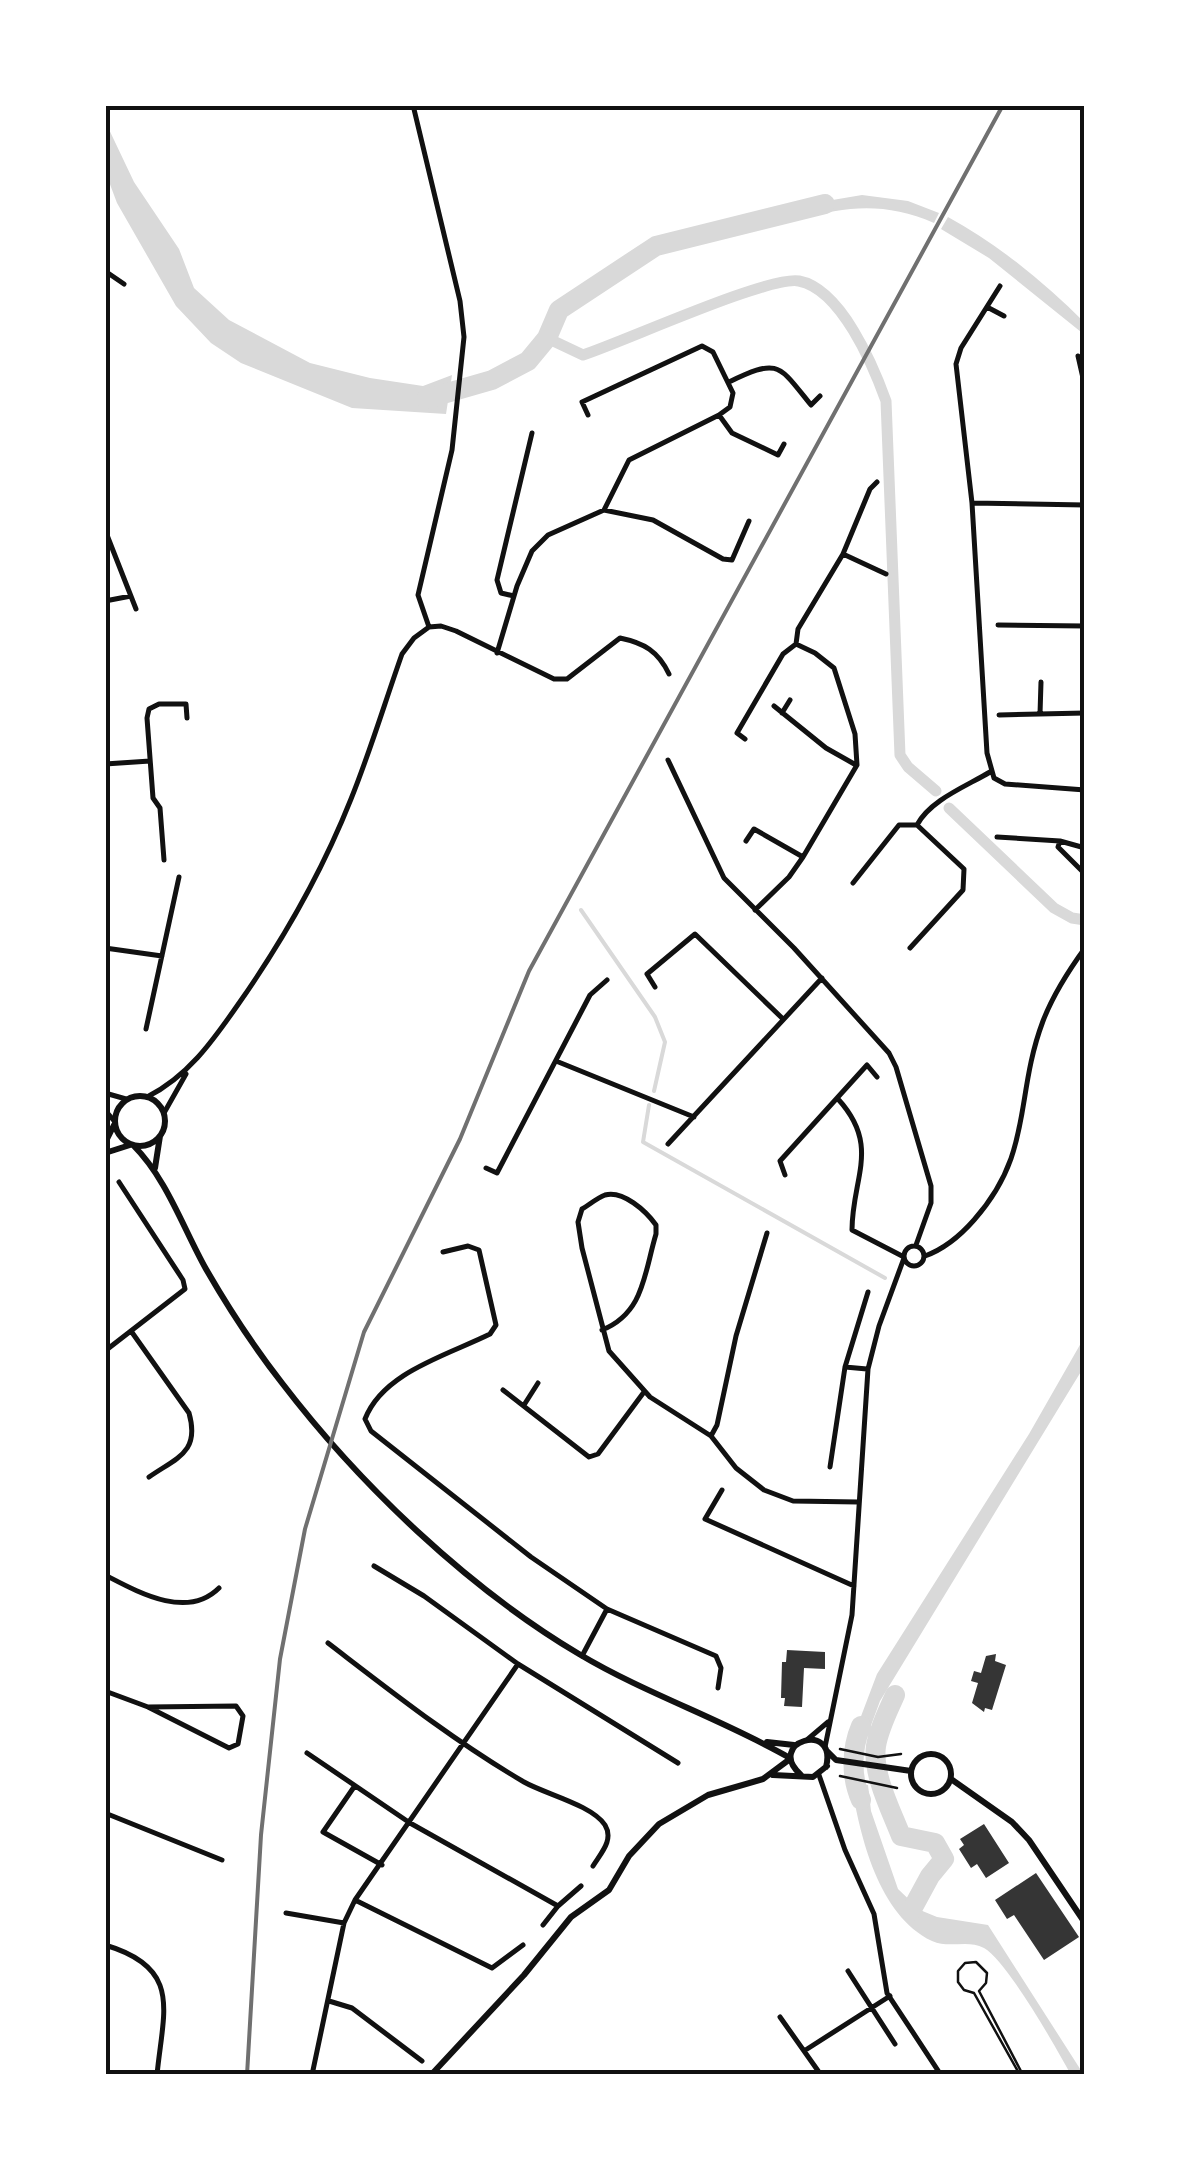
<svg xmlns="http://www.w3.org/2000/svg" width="1190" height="2180" viewBox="0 0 1190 2180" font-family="'Playfair Display',serif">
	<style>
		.water { fill: #d9d9d9 }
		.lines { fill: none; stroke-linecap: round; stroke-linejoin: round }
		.stream { stroke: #d9d9d9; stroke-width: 4 }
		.canal { stroke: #d9d9d9; stroke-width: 11 }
		.river { stroke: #d9d9d9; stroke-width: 20 }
		.building { fill: #353535 }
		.path { stroke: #111; stroke-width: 2.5 }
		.service { stroke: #111; stroke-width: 2.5 }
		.minor { stroke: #111; stroke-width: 5 }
		.tertiary { stroke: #111; stroke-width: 6 }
		.rail { stroke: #707070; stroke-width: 4 }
		.neatline { fill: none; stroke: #111; stroke-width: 4 }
	</style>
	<rect width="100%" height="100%" fill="#fff"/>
	<!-- water -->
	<path class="water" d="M105,121L134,182L179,249L194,288L229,320L310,363L370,378L423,386L452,375L446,414L352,408L241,363L211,343L176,306L117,203L105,171Z
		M862,195L908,201L939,213L934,223C887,203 848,205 800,220L797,206Z
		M948,217C999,245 1044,282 1085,323L1081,332L989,258L941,229Z
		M1085,1336V1365L880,1701L862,1750L849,1748L877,1674L1029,1434Z
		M851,1782L868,1785L871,1811L898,1889L920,1910L937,1917L988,1925L1084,2075H1071C1057,2049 1007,1961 984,1948C967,1939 950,1949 932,1941C878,1915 860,1836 851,1782Z"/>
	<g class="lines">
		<!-- stream -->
		<path class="stream" d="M581,910L655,1017L665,1042L654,1091
			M649,1105L643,1142L885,1278"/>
		<!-- canal -->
		<path class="canal" d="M547,338L583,355C623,342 770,275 799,281C841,289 873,365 886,401L900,755L908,767L936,791
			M949,808L1054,908L1072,918L1085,920"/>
		<!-- river -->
		<path class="river" d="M426,399L492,380L528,361L547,338L559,310L656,246L825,204
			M895,1695C888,1711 879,1728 876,1746C872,1774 891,1810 901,1836L935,1843L944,1859L930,1876L911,1911
			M861,1800C851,1778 851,1749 861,1726"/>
	</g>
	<!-- building -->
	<path class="building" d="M787,1650L825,1652V1669L804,1668L802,1707L784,1706L785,1698H781L782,1662H786Z
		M996,1654L995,1661L1006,1665L992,1710L985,1708L984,1712L972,1703L978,1683L971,1681L974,1671L981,1673L986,1656Z
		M984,1824L1009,1863L986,1878L977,1864L971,1868L959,1849L964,1845L960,1839Z
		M1036,1873L1079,1937L1044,1960L1014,1915L1007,1919L995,1900Z"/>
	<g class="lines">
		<!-- path -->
		<path class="path" d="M840,1749L878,1757L901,1754
			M840,1776L897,1788"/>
		<!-- service -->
		<path class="service" d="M1020,2075L974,1993L964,1990L958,1982V1971L965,1963L976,1962L987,1973L986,1983L979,1991L1023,2075"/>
		<!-- minor -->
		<path class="minor" d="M105,271L124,284
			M1000,286L961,348L956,364L972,503L987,753L994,778L1005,784L1085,790
			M987,307L1004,316
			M1078,356L1085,387
			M729,382C779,358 778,364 811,405L820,396
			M588,415L582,402L702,346L713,352L733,393L730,407L719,415
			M877,482L870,489L843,554L886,574
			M972,503L1085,505
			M604,510L653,520L723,559L732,560L749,521
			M105,530L136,609
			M514,596L501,593L497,580L532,433
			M105,601L131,596
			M998,625L1085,626
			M429,627L441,626L456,631L554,679H567L620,638C644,643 658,651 669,674
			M497,653L517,586L532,551L548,535L604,510L629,460L719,415L732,433L778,455L784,444
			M774,706L826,748L856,765
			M782,713L790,700
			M1040,714L1041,682
			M999,715L1085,713
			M745,739L737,733L783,654L796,644L798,629L843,554
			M668,760L724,878L794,948L889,1053L896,1067L931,1186V1203L916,1245
			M105,764L150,761
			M917,825C930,800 967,786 990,772
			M997,837L1060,841
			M746,841L754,829L803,857
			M1085,848L1060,841L1058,847L1085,874
			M164,860L160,808L153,798L147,718L149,709L159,704H186L187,718
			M853,883L899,825H917L964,869L963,890L910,948
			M755,910L789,877L803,857L857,765L855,734L834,668L815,653L796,644
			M105,948L162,956
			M655,987L647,974L695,934L782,1018
			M146,1029L179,877
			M556,1061L694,1117
			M105,1093L126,1099
			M147,1097C187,1077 212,1042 237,1006C282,942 322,872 351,799C370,752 385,702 402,654L414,638L429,627L418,595L452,450L464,337L460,301L413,105
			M838,1099C881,1146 852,1178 852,1230L904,1257
			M105,1110L115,1122
			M164,1113L186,1074
			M668,1144L822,978
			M486,1168L497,1173L590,995L607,980
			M785,1175L780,1161L867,1065L877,1077
			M904 1256a10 10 0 1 1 20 0a10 10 0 1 1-20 0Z
			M443,1252L468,1246L479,1250L496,1325L490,1334C448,1355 383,1372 365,1419L371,1431L531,1557L607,1609L716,1656L721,1668L718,1688
			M925,1256C944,1249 960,1236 974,1220C1034,1152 1014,1098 1043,1021C1053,995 1069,970 1085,948
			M602,1330C644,1313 644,1274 656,1234V1225C646,1211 623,1190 605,1195C597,1198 589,1205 582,1209L578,1222L582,1248L609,1351L650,1397L711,1436L736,1468L764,1490L793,1501L858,1502
			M131,1331L189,1413C200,1452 178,1457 149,1477
			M105,1351L185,1289L183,1280L119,1182
			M845,1367L867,1369
			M503,1390L589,1457L598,1454L644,1392
			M524,1405L538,1383
			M711,1436L717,1425L736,1336L767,1233
			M830,1467L845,1367L868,1292
			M722,1490L705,1519L854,1586
			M374,1566L424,1596L518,1664L678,1763
			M105,1575C138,1592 187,1620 219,1588
			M328,1643C392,1692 454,1741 524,1782C545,1794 592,1805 605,1825C614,1840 601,1853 593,1866
			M582,1656L607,1609
			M105,1691L148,1707L229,1748L238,1744L243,1716L236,1706L148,1707
			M808,1739L828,1722
			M825,1747L852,1615L868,1369L879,1326L904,1258
			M307,1753L410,1823L558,1906L543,1925
			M819,1775L845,1850L874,1914L887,1993L941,2075
			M354,1787L323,1832L382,1865
			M105,1813L222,1860
			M355,1900L492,1968L523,1945
			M558,1906L581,1886
			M286,1913L344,1923
			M105,1945C183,1968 163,2011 157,2075
			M848,1971L895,2044
			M329,2001L352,2008L422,2061
			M780,2017L821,2075
			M804,2051L890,1996
			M312,2075L344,1923L355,1900L518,1664"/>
		<!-- tertiary -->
		<path class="tertiary" d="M115 1121a25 25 0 1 1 50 0a25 25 0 1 1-50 0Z
			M105,1143L114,1125
			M133,1145C167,1179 183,1228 206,1269C229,1309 254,1347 282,1383C360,1485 468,1588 579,1654C646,1694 722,1719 790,1758
			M105,1153L130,1145
			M155,1168L160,1136
			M767,1742L794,1745
			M827,1751L836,1760L911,1771
			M911 1774a20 20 0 1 1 40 0a20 20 0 1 1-40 0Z
			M773,1775L813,1777L827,1766
			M801,1775C764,1742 838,1720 826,1767
			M951,1779L1012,1822L1029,1840L1085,1923
			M431,2075L524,1975L571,1917L609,1890L629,1856L659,1824L708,1795L763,1779L790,1759"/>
		<!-- rail -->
		<path class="rail" d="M247,2075L261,1835L280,1659L305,1529L364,1332L460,1139L529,971L1003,105"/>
	</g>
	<!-- border -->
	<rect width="1190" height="2180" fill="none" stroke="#ffffff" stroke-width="215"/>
	<rect x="108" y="108" width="974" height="1964" class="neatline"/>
</svg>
